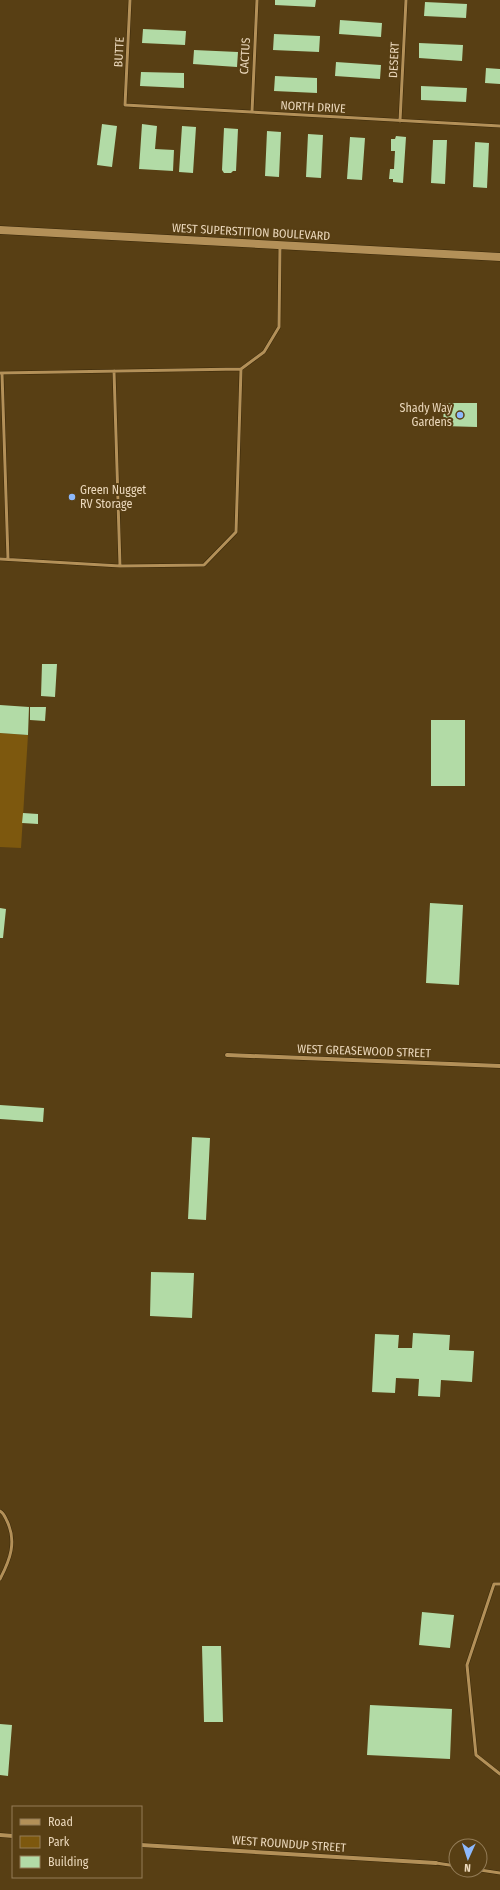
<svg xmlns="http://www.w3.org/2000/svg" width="500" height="1890" viewBox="0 0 500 1890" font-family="'Fira Sans Condensed',sans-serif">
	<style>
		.green { fill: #7d580e }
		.building { fill: #b2dba6 }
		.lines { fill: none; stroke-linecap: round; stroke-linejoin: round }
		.lane-casing { stroke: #382709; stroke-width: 4 }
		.street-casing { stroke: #382709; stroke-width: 5 }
		.secondary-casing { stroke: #382709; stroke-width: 9 }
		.lane { stroke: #b39058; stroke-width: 3 }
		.street { stroke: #b39058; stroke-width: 4 }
		.secondary { stroke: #b39058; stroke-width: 8 }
		.poi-dot { fill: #8db9fc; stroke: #583f14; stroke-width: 1.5 }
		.labels { text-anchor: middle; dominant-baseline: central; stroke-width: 4; stroke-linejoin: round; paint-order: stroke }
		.street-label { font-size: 12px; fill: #ebd8bc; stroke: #583f14 }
		.poi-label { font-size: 12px; fill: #ebd8bc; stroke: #583f14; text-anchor: end }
	</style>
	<rect width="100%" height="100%" fill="#583f14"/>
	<!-- green -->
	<path class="green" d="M0,733L28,735L21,848L0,847Z"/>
	<!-- building -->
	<path class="building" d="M275,0H316L315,7L275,5Z
		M425,2L467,4L466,18L424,16Z
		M340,20L382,23L381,37L339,34Z
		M143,29L186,31L185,45L142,43Z
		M274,34L320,36L319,52L273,50Z
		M419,43L463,45L462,61L419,58Z
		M194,50L238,52L237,67L193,64Z
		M336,62L381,65L380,79L335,76Z
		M486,68L500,69V84L485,83Z
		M141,72L184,73V88L140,86Z
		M275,76L317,78V93L274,91Z
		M421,86L467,88L466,102L421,100Z
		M102,124L117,126L112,167L97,165Z
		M142,124L157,126L155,149L174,150L173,171L139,169Z
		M182,126L196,127L193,173L179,172Z
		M224,128L238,129L236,171H233L231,173H224L222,170Z
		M267,131L281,132L279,177L265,176Z
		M308,134L323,135L321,178L306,177Z
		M396,136L406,137L403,183L393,182V179H389L390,169H394L395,151H391V139H395Z
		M350,137L365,138L362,180L347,179Z
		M433,140H447L445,184L431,183Z
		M475,142L489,143L487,188L473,187Z
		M444,403H477V427L443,426Z
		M42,664H57L55,697L41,696Z
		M0,705L29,707L28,735L0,733Z
		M30,707H46L45,721L30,720Z
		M431,720H465V786H431Z
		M23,813L38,814V824L22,823Z
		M430,903L463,905L459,985L426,983Z
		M0,908L6,909L3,938H0Z
		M0,1105L44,1108L43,1122L0,1119Z
		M192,1137L210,1138L206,1220L188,1219Z
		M151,1272L194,1273L192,1318L150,1316Z
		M413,1333L450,1335L449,1350L474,1351L472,1382L441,1380L440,1397L418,1396L419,1379L396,1378L395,1393L372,1392L375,1334L399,1335L398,1348H412Z
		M422,1612L454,1615L450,1648L419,1645Z
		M202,1646H221L223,1722H204Z
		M370,1705L452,1709L450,1759L367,1755Z
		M0,1724L12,1725L8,1776L0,1775Z"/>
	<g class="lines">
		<defs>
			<path id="lane" d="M130,0L125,105L500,126
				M252,112L257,0
				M400,121L406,0
				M114,371L120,566
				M0,373L241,369L264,352L279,327L280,245
				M2,373L8,559
				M0,559L120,566L204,565L236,532L241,369
				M0,1511C4,1513 5,1517 7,1521C17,1542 10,1560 0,1579
				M500,1584H494L467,1665L476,1755L500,1774
				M436,1863L456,1866
				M480,1870L500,1873"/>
			<path id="street" d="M227,1055L500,1066
				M0,1835L13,1836
				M141,1845L436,1863"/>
			<path id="secondary" d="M0,230L500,257"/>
		</defs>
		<!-- lane casing -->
		<use href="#lane" class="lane-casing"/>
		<!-- street casing -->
		<use href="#street" class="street-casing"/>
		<!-- secondary casing -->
		<use href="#secondary" class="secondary-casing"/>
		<!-- lane -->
		<use href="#lane" class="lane"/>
		<!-- street -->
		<use href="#street" class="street"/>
		<!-- secondary -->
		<use href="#secondary" class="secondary"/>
	</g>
	<!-- markers -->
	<g class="poi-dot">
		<circle cx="460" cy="415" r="4"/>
		<circle cx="72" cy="497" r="4"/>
	</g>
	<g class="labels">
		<!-- street labels -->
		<g class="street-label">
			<text transform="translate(119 52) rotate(-87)">BUTTE</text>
			<text transform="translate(245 56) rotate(-87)">CACTUS</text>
			<text transform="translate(394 60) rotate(-87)">DESERT</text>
			<text transform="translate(313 107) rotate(3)">NORTH DRIVE</text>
			<text transform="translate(251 232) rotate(3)">WEST SUPERSTITION BOULEVARD</text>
			<text transform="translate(364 1051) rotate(2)">WEST GREASEWOOD STREET</text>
			<text transform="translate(289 1844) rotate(4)">WEST ROUNDUP STREET</text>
		</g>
		<!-- poi labels -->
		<g class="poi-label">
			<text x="452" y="408">Shady Way<tspan x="452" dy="14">Gardens</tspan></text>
			<text x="80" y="490" text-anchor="start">Green Nugget<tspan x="80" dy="14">RV Storage</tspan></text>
		</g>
	</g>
	<!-- legend -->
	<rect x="12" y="1806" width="130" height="72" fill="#583f14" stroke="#937c57"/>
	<rect x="20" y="1819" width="20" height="6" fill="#b39058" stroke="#937c57"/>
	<text x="48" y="1826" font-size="12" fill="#ebd8bc">Road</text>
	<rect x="20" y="1836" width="20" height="12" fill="#7d580e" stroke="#937c57"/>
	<text x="48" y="1846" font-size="12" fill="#ebd8bc">Park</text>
	<rect x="20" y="1856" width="20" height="12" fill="#b2dba6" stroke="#937c57"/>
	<text x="48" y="1866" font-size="12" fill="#ebd8bc">Building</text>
	<!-- north arrow -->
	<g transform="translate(468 1858) rotate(183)"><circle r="19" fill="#583f14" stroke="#937c57"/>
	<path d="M0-3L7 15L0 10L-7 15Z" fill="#8db9fc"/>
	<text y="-6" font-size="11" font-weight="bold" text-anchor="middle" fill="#ebd8bc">N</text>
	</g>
</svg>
